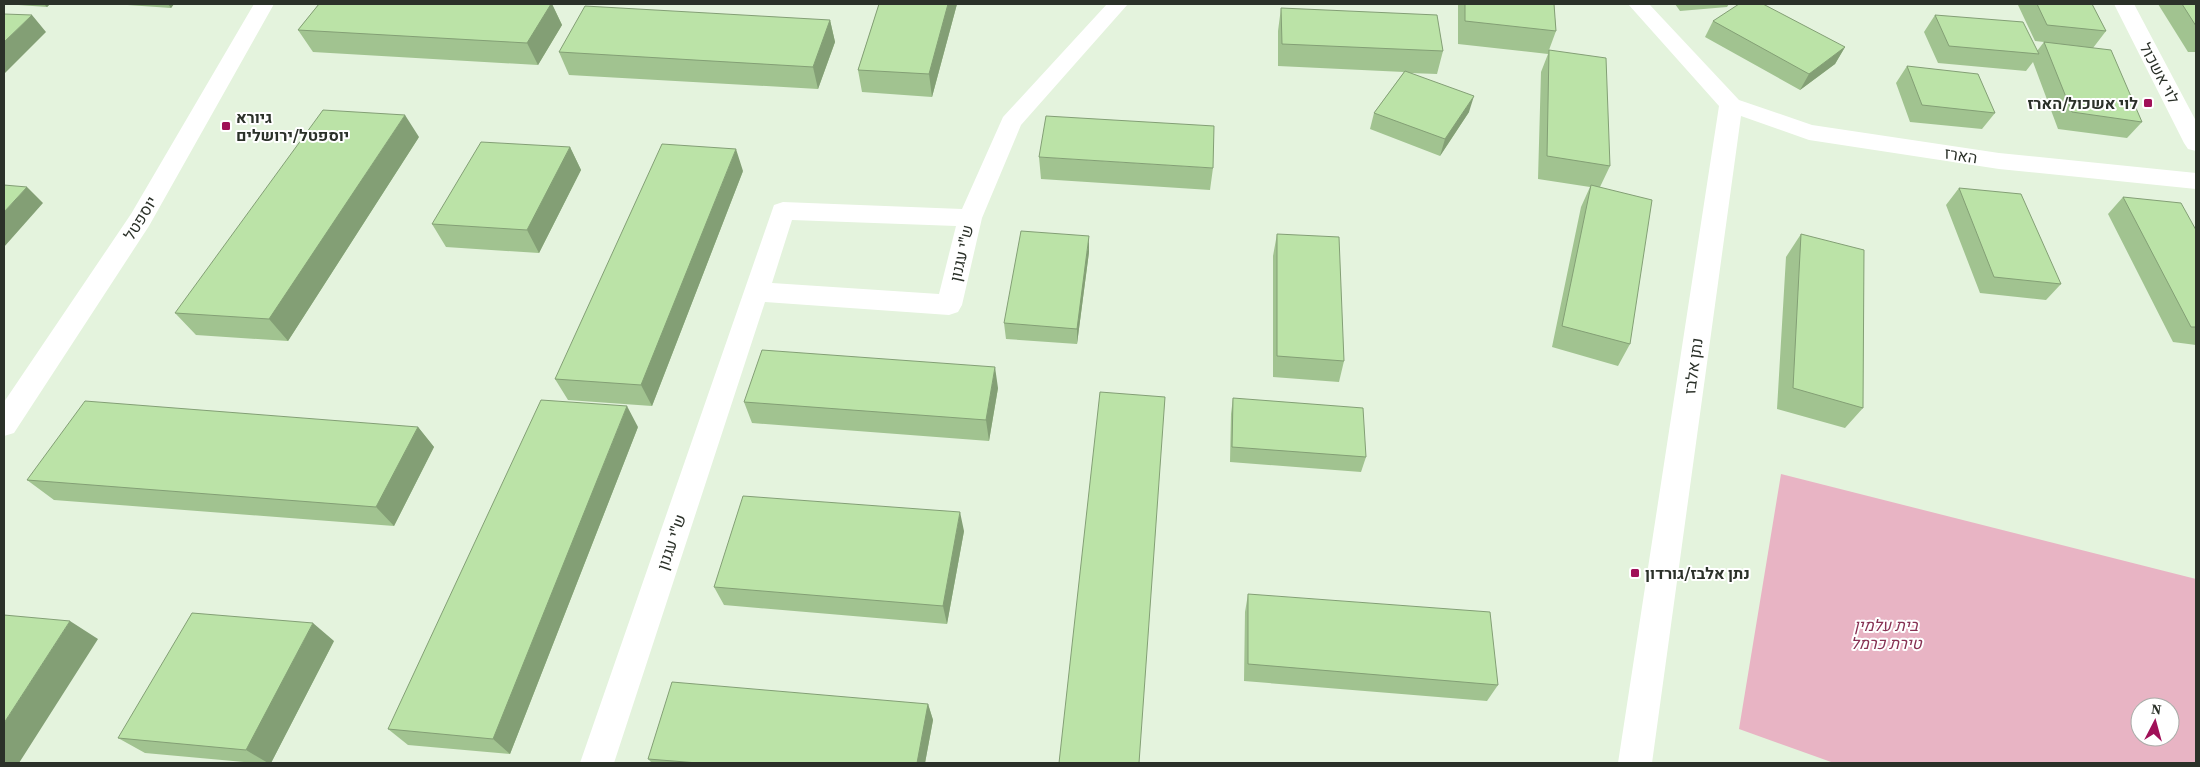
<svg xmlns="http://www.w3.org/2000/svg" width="2200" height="767" viewBox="0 0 2200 767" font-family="'Source Serif 4',Heebo,serif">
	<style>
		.green { fill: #e8b4c4; fill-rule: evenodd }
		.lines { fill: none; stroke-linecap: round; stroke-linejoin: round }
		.minor { fill: #fff; fill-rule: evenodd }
		.wall { fill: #a1c390 }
		.shaded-wall { fill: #839f75 }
		.building { fill: #bbe3a7; stroke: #839f75 }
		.poi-dot { fill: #a01058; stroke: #fff; stroke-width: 2 }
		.labels { text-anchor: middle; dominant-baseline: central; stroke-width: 4; stroke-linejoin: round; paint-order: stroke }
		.street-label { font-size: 16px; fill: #2b3129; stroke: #fff }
		.poi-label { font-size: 16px; font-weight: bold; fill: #2b3129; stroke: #fff; text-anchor: start }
		.park-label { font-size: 16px; font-style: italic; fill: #863153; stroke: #fff }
	</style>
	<rect width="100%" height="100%" fill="#e4f3dd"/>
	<!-- green -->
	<path class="green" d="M1781,474L2196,579V763H1834L1739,729ZM2140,707H2170V737H2140Z"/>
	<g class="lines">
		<!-- minor -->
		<path class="minor" d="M254,4H274L149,226L14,433L4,436V402L131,214Z
			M1107,4H1128L1021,125L982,218L962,305L958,312L949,315L765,302L614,763H580L774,205L783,202L962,209L1003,117ZM792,220L956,226L939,294L772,283Z
			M1628,4H1649L1739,100L1812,125L1999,153L2196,173V189L1999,169L1809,140L1741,116L1652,763H1618L1719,106Z
			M2114,4H2134L2196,121V151L2188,149L2184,143Z"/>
	</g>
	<!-- wall -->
	<path class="wall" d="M4,4H50L47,7Z
		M113,4H174L171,8Z
		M319,4H552L562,25L538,65L313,52L298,30Z
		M879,4H957L932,97L862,92L858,70Z
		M1458,4H1554L1556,31L1549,50L1610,166L1600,187L1630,344L1618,366L1552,347L1581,207L1590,187L1538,179L1541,72L1548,54L1458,44Z
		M1675,4H1729L1727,7L1680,11Z
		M2019,4H2092L2106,31L2093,48L2142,122L2127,138L2058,129L2033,62L2026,71L1938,63L1924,32L1935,15L2037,51L2044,42L2035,41L2018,5Z
		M2158,4H2196V52H2188Z
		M1281,8L1443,51L1437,74L1410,73L1469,112L1440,156L1370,129L1374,113L1404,72L1278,66V31Z
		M830,20L835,42L818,89L569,75L559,52Z
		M1713,21L1845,47L1835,64L1800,90L1705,37Z
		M1907,66L1995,113L1982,129L1910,122L1896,83Z
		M419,137L288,341L196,335L175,313Z
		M570,147L581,170L539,253L446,247L432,224Z
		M1039,157L1213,168L1210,190L1041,179Z
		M743,171L652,406L568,400L555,379Z
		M1959,188L2061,284L2046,300L1980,293L1946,205Z
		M2123,197L2196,230V345L2173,342L2108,214Z
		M1277,234L1344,361L1339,382L1273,377V256Z
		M1801,234L1863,408L1845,428L1777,409L1786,257Z
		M1089,252L1077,344L1006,339L1004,323Z
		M998,388L989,441L752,423L744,402Z
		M1233,398L1366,457L1361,472L1230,462L1231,414Z
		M418,427L434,447L394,526L54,500L27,480Z
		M638,427L510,754L408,745L388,729Z
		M964,531L947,624L724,605L714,587Z
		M1248,594L1498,685L1487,701L1244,681L1245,612Z
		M334,641L271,763H255L145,753L118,738Z
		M928,704L933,720L925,763H652L648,759Z"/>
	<!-- shaded-wall -->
	<path class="shaded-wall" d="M44,4H50L47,7Z
		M168,4H174L171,8Z
		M551,4H552L562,25L538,65L527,43Z
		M948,4H957L932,97L929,74Z
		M32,15L46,32L4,74V42Z
		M830,20L835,42L818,89L813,67Z
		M1845,47L1835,64L1800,90L1809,74Z
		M1474,96L1469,112L1440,156L1445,139Z
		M405,115L419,137L288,341L269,319Z
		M570,147L581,170L539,253L527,230Z
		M736,149L743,171L652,406L641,385Z
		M27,187L43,203L4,247V212Z
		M1089,236V252L1077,344V329Z
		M995,367L998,388L989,441L986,420Z
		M627,406L638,427L510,754L493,739Z
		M418,427L434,447L394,526L376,507Z
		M960,512L964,531L947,624L943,606Z
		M70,621L98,639L19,763H4V723Z
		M313,623L334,641L271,763H268L246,750Z
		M928,704L933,720L925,763H917Z"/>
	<!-- building -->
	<path class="building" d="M319,4H551L527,43L298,30Z
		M879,4H948L929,74L858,70Z
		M1465,4H1554L1556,31L1465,21Z
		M1739,4H1763L1845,47L1809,74L1713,21Z
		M2037,4H2092L2106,31L2047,25Z
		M2182,4H2196V26Z
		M585,6L830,20L813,67L559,52Z
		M1281,8L1437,15L1443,51L1282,44Z
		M4,14L32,15L4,42Z
		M1935,15L2023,22L2039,54L1949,46Z
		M2044,42L2111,50L2142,122L2072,112Z
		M1549,50L1606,58L1610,166L1547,156Z
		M1907,66L1978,74L1995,113L1922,105Z
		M1405,71L1474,96L1445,139L1374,113Z
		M323,110L405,115L269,319L175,313Z
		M1046,116L1214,126L1213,168L1039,157Z
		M481,142L570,147L527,230L432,224Z
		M662,144L736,149L641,385L555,379Z
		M4,185L27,187L4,212Z
		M1591,185L1652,200L1630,344L1562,326Z
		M1959,188L2021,194L2061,284L1994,277Z
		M2123,197L2181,203L2196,230V327H2191Z
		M1021,231L1089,236L1077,329L1004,323Z
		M1277,234L1339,237L1344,361L1277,356Z
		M1801,234L1864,250L1863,408L1793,388Z
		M762,350L995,367L986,420L744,402Z
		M1100,392L1165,397L1139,763H1059Z
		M1233,398L1363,408L1366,457L1232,447Z
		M541,400L627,406L493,739L388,729Z
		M85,401L418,427L376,507L27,480Z
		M743,496L960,512L943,606L714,587Z
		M1248,594L1490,612L1498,685L1248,664Z
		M192,613L313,623L246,750L118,738Z
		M4,615L70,621L4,723Z
		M672,682L928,704L917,763H698L648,759Z"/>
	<!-- markers -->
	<g class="poi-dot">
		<rect x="2143" y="98" width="10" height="10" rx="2.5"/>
		<rect x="221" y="121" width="10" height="10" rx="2.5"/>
		<rect x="1630" y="568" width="10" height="10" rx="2.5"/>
	</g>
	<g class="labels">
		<!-- street labels -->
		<g class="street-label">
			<text transform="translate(2160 73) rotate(62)">לוי אשכול</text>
			<text transform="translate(1961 155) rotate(9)">הארז</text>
			<text transform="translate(140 218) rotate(-58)">יוספטל</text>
			<text transform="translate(961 253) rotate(-77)">ש"י עגנון</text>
			<text transform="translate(1693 366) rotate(-82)">נתן אלבז</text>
			<text transform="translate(671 542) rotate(-71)">ש"י עגנון</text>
		</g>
		<!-- poi labels -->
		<g class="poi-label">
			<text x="2138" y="103" text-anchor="end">לוי אשכול/הארז</text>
			<text x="236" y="117">גיורא<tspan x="236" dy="18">יוספטל/ירושלים</tspan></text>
			<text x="1645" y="573">נתן אלבז/גורדון</text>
		</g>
		<!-- park labels -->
		<g class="park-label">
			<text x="1886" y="625">בית עלמין<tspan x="1886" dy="18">טירת כרמל</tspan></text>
		</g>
	</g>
	<!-- border -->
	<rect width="2200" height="767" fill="none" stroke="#2b3129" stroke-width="10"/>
	<!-- north arrow -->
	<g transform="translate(2155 722) rotate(6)"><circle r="24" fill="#ffffff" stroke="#aaada9"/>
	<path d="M0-4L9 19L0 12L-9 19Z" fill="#a01058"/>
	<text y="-8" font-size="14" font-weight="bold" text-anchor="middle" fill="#2b3129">N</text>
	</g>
</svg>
